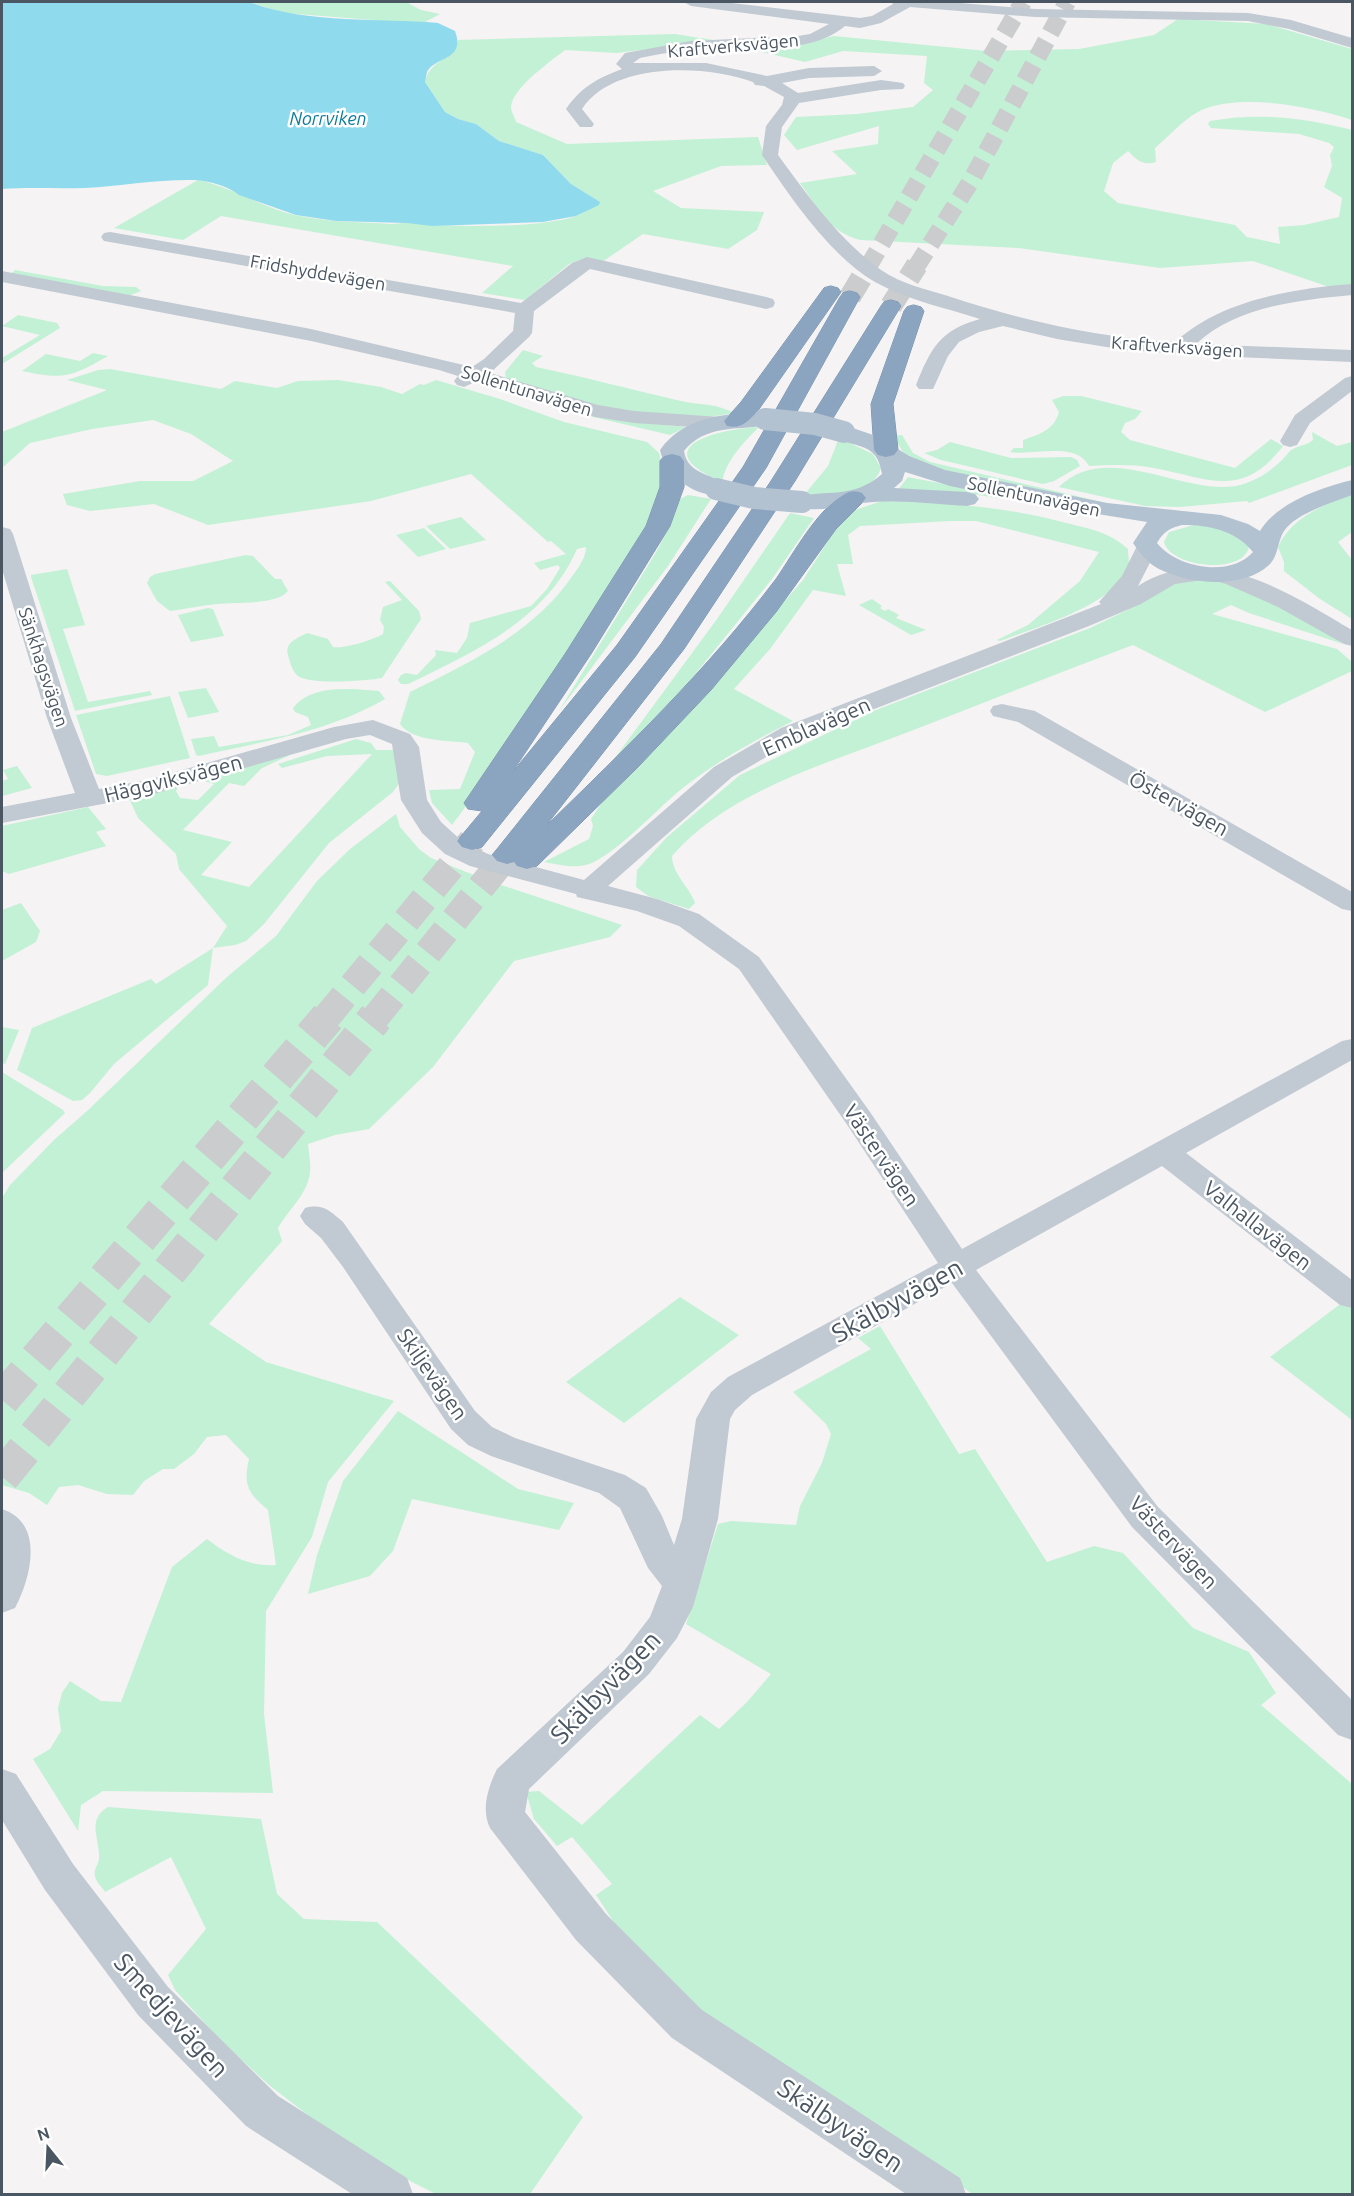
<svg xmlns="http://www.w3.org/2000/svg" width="1354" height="2196" viewBox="0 0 1354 2196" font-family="Ubuntu,sans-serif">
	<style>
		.green { fill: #c3f1d5 }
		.water { fill: #90daee }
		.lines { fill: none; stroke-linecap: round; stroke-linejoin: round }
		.highway-tunnel-far3 { stroke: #caccce; stroke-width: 18; stroke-dasharray: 18 9; stroke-linecap: butt }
		.highway-tunnel-far2 { stroke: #caccce; stroke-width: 22; stroke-dasharray: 22 11; stroke-linecap: butt }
		.highway-tunnel-far1 { stroke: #caccce; stroke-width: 28; stroke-dasharray: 28 14; stroke-linecap: butt }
		.highway-tunnel { stroke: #caccce; stroke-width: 35; stroke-dasharray: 35 18; stroke-linecap: butt }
		.highway-casing { stroke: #7690ad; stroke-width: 1 }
		.minor { fill: #c1cad2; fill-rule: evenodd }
		.major { fill: #b3c2d1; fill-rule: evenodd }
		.highway { fill: #8ba5c1; fill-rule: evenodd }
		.major-bridge { stroke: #b3c2d1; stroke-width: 22 }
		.labels { text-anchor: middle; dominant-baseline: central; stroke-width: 5; stroke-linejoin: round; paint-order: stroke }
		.far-street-label { font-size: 18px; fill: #4a5661; stroke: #fff }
		.far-water-label { font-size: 18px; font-style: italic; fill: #0c7c9b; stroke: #fff }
		.street-label { font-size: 21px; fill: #4a5661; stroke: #fff }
		.near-street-label { font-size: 26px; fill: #4a5661; stroke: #fff }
	</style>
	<rect width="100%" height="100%" fill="#f5f3f3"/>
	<!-- green -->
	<path class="green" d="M249,2H406L421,10L440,14L425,22L411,23L284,13Z
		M1178,19L1267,24L1352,49V120C1314,107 1250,95 1210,107C1188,113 1172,134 1155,148L1156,162C1142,166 1137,160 1128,151L1113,163L1104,191L1118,203L1235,225L1247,237L1280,244L1278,227L1304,225L1339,217L1342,198L1324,187L1332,166L1330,155L1334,147L1329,143L1299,134L1211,128L1208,124L1210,121C1258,112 1306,118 1352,130V288H1332L1253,261L1160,268L1019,248L861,240C831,234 817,207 800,183L857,174L832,151L878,144L879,126L797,150L784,135L796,117L857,114L913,107L933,90L924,83L927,56L843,51L805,62L737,46H674L616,53L565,50C550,62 510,89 511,109C512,113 515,118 516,122L567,144L758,137L767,165L721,166L653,191L681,208L764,212L757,230L728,249L643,234L602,262L579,260L569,264L525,300L482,293L513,266L221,216L183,240L114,228L198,180C232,187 261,207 295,215C326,222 359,222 391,224C397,224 403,222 409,223C448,227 539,229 576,216C584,213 592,207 599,202L571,184L543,155L499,141L476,124L458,119L445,112L425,82C430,59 451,63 458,40L675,34L726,42L810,41L834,36L987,51L1079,49L1154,35Z
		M15,270L103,286L136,287L141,291L128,296L11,274Z
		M18,315L57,323L60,328L2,364V358L40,335L2,326Z
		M523,350L543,356L532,363L536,367C585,377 633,390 681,401C703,406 712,402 734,413L709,417L620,412L506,379L505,372Z
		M93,353L108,356C71,377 64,380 22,371L46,354L80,361Z
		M110,369L221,389L235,381L277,388L298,381L338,380L381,387L402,394L420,384L424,385L436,380L500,399L564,422L647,442L659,453L665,477L659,507L578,654L452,825L432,803L429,790L460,789L475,752L468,743C448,740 413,742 400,724L410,692C470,662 534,633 573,575C579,567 586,557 586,547L577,549C546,620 474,652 408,684H401L398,680L401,675L406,673L417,675L436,655L435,650L457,653L467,638L470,623L531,606L547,589L560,568L558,565L540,570L534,563L566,554L551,541L548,542L471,474L371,501L208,525L154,504L90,511L67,505L63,494L140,481H193L233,461L191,434L153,420L92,429L30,443L2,468V432L107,390L67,380L98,370Z
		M1063,396H1081L1142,411L1135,419L1125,423L1121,432L1130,440L1235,468L1271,439L1283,446C1242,500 1208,478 1154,468C1132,464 1111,465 1089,466C1076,441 1033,456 1010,452L1014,448H1023V440C1040,434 1054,430 1059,412L1052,400Z
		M588,414L633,422L686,427L670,435L585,415Z
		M759,427C744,442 726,460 722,482C643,448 717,429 759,427Z
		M1312,432L1337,446L1352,442V465L1249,503L1247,501L1180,507L1145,506L1059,487C1106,440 1182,495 1236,486C1255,482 1270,472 1283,459C1286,456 1289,451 1293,449C1300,445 1305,446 1313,440Z
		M902,435L913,453L930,462L1128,508L938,469L905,455L893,436Z
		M839,438L873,454L881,468C872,497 828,494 804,495L828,466Z
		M950,442L1011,458L1071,457L1077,460L1080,466L1054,481L1043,484L941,460L924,453L937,450Z
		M908,477L1005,496L1004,499L972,494L896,492Z
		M1352,494V532L1338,542L1352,560V619L1320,599L1284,571V562L1278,547C1292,517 1323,505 1352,494Z
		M688,495L711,499L668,566L559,711L655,554L669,528L678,500Z
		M882,501C946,503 1004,506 1066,523C1091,529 1109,532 1128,549C1128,555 1130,563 1128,568C1115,605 1034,628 1000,641L997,640L1028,625L1080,581L1099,552L976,521H950L860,526L848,535L853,564H837L846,596L813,590L770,649L734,689L793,721C753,741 714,763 679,791C653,813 624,846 594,862C578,870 561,865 544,862L589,839L593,826L591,819L614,784L706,691L803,580L846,513Z
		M790,513L814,518L772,579L688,683L612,762L717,619Z
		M461,517L486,540L450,549L426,526Z
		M1194,525L1226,528L1249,547C1243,575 1171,568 1164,542L1169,532Z
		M424,528L446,549L418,557L396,535Z
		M246,555L253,556L275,579H281L288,591C277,605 236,602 218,604C202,605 186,609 170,611L157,601L147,583L150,577L155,574Z
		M67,569L85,625L63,629L88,702L150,691L152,695L75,711L31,577V575Z
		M1202,578L1239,585L1290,607L1343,644L1249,613L1231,605L1212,614L1337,649L1352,662V671L1265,712L1133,645C1056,674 980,704 903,734C826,764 728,791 672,856C672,874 689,886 695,903L689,909L648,896L636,887L637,870L667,837L740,775L876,710L1090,628L1146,601L1174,582Z
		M390,581L419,611L421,619L382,678C367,681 309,685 298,676C292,671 290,662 288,655C284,643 297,638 307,633L328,639L333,647C344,649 373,640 383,634L384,627L380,620L383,607L402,600L385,582Z
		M872,599L882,606L880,608L885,611L888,609L899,615L896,618L926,630L911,635L859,605Z
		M208,608L213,609L224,636L191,642L178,615Z
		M206,688L219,712L188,718L178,692Z
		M354,689L379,691L385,699C326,733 264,741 199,756L196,755L191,739L214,736L219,747L288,735L311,725L308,717L295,712L293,708C308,689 332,689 354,689Z
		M170,696L190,758L107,776L96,774L76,715Z
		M356,739L371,743L376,750H395L402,779L393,792L329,843L264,924L246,941L235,945L213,948L208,985L114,1064L90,1093L82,1100L73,1101L17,1070L32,1028L151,979L156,984L213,948L227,926L179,869L176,854L138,818L129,798L180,784L176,791L180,798L198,800L214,784L188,776L290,755L262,768L244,786L229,783L183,830L232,842L201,875L249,887L372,754L327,756L282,768L278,764Z
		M17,766L32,788L2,796V781L8,779L3,770Z
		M88,807L106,829L96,832L106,846L9,874L2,871V826Z
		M396,814L400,827L419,849L431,858L489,881L622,925L610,937L514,961L433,1067L369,1129L335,1135L308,1144C309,1153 311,1164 310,1173C307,1195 288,1210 278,1228L282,1241L209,1324L266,1362L394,1401L328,1482L312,1537L266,1611L264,1714L273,1793L103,1791L81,1805L78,1831L33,1759L50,1749L61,1731L58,1708L62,1693L70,1681L101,1701L121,1702L172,1567L207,1539C228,1555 249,1567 276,1565L268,1510C248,1493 243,1485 249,1459L226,1435L207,1437L194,1454L174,1469H163L144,1481L133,1495L107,1494L78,1485L59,1487L47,1505L29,1493L2,1485V1198L10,1185L55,1139L86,1112L227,977L276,936L317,881L350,849Z
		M21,903L40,931L36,942L2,961V910Z
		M2,1027L19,1030L5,1064L2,1063Z
		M2,1072L63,1110L65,1113L2,1173Z
		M680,1297L739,1335L624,1423L566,1382Z
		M1343,1302L1352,1309V1420L1270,1357Z
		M880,1326L959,1454L975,1449L1047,1562L1094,1546L1123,1553L1193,1628L1249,1652L1276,1693L1261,1705L1352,1784V2194H972L932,2164L672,1995L631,1948L596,1895L612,1884L572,1837L557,1846L534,1819L526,1792L539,1791L582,1825L700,1715L719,1729L747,1702L771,1674L686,1624L690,1612L718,1524L731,1521L796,1525L800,1506L822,1463L831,1434L826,1424L793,1392L871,1349L858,1338Z
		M398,1411L518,1489L574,1503L559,1530L412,1499L393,1551L370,1576L308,1594L317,1555L343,1481Z
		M108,1807L261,1819L277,1894L304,1919L377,1922L583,2117L530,2194H436L402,2177L313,2119L269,2085L220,2040L175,1990L168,1975L206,1929L171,1857L105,1892C102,1887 96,1882 95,1876C93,1869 99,1865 99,1858C100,1839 86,1820 108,1807Z"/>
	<!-- water -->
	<path class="water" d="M2,2H249C306,24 378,18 438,23L455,31C466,61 435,56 427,72C426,75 426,79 425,82L445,112L458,119L476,124L499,141L543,155L571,184L600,202L599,205L576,216L543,222L432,226L407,223L336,221L296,215L239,195C228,186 209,181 195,180C159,179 121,186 85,188C57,189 29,187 2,189Z"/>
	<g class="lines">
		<!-- highway-tunnel-far3 -->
		<path class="highway-tunnel-far3" d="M868,267L1023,2
			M916,267L971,181L1067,2"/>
		<!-- highway-tunnel-far2 -->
		<path class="highway-tunnel-far2" d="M850,297L869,265
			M891,306L917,265"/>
		<!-- highway-tunnel-far1 -->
		<path class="highway-tunnel-far1" d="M326,1018L472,841
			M375,1018L507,855"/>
		<!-- highway-tunnel -->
		<path class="highway-tunnel" d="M2,1400L328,1017
			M2,1477L376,1017"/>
		<defs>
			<path id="highway" d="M831,286L838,288L841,292L757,412C747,422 742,429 727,426L724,421L741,402L824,288Z
				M850,291L857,293L860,297L766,468L635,657L482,847L472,850L462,847L457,841L482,811L468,809L464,803L565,654L646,526L660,487V461L664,456L672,454L680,456L684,461V487L670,526L591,654L511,774L617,645L743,467L840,297L843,293Z
				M891,300L898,302L901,306L795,481L684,649L545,827C626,748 708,669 776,579C794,553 817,509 845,494C851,490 856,491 862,493L866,498L862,503L836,529L776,612L711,690L638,767L537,866L527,869L517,866L514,862L507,864L497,861L492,855L497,849L661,644L771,481L881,306L884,302Z
				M914,305L921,307L924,311L893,404L898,450L894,455L886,457L878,455L874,450L871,404L904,311L907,307Z"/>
		</defs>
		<!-- highway casing -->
		<use href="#highway" class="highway-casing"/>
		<!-- minor -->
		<path class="minor" d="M684,2H723L860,18L872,16L893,4L892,2H948L1035,9L1248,13L1291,20L1352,38V48L1289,29L1248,21L1035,17L910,7L881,23L860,28L845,26C811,54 764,46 723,48C695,49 667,52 640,58L633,63H706L767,76L809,68L874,66L882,71L874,76L809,78L782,83L798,93L881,80L903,83L905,86L903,89L881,90L799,103L782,127L778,155C808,196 839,240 881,270C901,284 926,289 948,296C1023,321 1096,337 1175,342C1222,300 1290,289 1352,284V295C1300,300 1237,306 1196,344L1352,350V362L1210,356L1125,350L1057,339L1003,326L979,332L959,342L948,356L933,389H919L916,385C931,348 940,330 980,319C946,308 907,300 875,282C830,256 791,198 762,155L766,126L782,105L784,97L764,86L755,85L753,82C706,65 614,61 582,109L594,124L592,127H580L566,109C581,87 598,78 622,69L616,64L625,53L691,41L798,36L810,34L829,24L691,6Z
			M110,232L521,303L572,263L587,257L766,297L773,299L775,303L773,307L766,309L590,269L534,311L532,333L529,337L490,373L598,405L634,411L720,417L727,419L730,423L727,427L720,429L634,423L595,417L477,381L464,387L457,385L454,381L458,376L439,370L311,341L2,282V271L311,329L472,367L484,359L513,331L515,313L104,241L101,237L104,233Z
			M1352,376V391L1310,423L1297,445L1290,447L1283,445L1280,441L1295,415L1345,378Z
			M2,527L10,529L13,534L71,718L99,789L147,780L334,727L373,720L410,734L419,747L427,800L441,822L463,842L488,854L584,880L714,767L781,728L1101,604L1099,602L1122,576L1139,542L1147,540L1155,542L1158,547L1138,586C1210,540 1289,593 1352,630V646L1344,644L1278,607L1226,584L1209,579L1175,584L1141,604L1089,626L799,738L732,777L608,886L657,899L699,914L759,957L870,1112L962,1249L1342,1041L1352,1039V1060L1186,1153L1352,1280V1308L1340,1305L1162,1166L976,1270L1158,1507L1352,1700V1740L1338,1735L1132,1527L952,1283L752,1395L735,1410L730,1419L718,1519L693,1607L677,1638L649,1674L529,1789L525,1812L606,1914L702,2010L960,2178L966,2194H906L672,2038L576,1940L490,1828C481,1810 488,1787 497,1769L623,1652L650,1617L662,1586L648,1568L620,1508L599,1493L491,1456L468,1445L451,1429L343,1267L321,1238L305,1224L300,1216L305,1208C323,1203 330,1211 343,1222L475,1411L492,1427L515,1438L625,1475L646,1488L662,1516L674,1545L682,1519L696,1419L711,1392L728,1377L938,1263L848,1126L739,969L679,926L637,911L577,897L576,894L470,866L445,854L422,833L401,800L392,744L370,735L346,739L150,795L2,823V807L75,793L47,718L2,569Z
			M1002,704L1035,711L1352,892V911L1342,909L1018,722L993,716L990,711L993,706Z
			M2,1509C45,1523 31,1578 15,1608L2,1613Z
			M2,1769L16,1774L73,1864L168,1987L278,2096L407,2178L413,2194H352L246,2126L138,2015L45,1890L2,1820Z"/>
		<!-- major -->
		<path class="major" d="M765,412L773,414L776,419L773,424C741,432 708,422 684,451C688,477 716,472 728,489L724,494C698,500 665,476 660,450C685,415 726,414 765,412Z
			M844,425L879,437L909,456L945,470L1107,503L1221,515L1248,524L1260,531C1278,502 1320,488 1352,480V495C1333,502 1295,514 1284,531C1277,542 1279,555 1269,565C1242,590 1189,584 1159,569C1147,563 1140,553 1133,543L1147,522L1036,504L950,486L905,472L902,481L894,488L967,492L975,494L979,499L975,504L967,506C933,504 898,499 863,503C840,506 817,513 794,507L790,502L794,497C827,489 852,500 882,474C877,436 846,452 833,432L836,427ZM1182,525C1209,525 1235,530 1253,552C1230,578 1177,568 1157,543C1163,532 1170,528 1182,525Z"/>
		<!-- highway -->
		<use href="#highway" class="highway"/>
		<!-- major-bridge -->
		<path class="major-bridge" d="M765,419L815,424L844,432
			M716,489L754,498L802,502"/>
	</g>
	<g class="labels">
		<!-- far-street labels -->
		<g class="far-street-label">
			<text transform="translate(733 45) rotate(-5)">Kraftverksvägen</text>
			<text transform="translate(318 272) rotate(10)">Fridshyddevägen</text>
			<text transform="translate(1177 346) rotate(4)">Kraftverksvägen</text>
			<text transform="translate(527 390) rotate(17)">Sollentunavägen</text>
			<text transform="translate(1034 496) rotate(12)">Sollentunavägen</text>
			<text transform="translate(44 667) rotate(72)">Sänkhagsvägen</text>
		</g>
		<!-- far-water labels -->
		<g class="far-water-label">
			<text x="328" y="118">Norrviken</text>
		</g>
		<!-- street labels -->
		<g class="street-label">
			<text transform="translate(816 726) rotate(-24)">Emblavägen</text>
			<text transform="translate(173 778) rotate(-14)">Häggviksvägen</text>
			<text transform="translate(1179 803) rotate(29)">Östervägen</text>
			<text transform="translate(882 1155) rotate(56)">Västervägen</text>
			<text transform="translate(1258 1225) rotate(38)">Valhallavägen</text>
			<text transform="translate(433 1374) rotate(55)">Skiljevägen</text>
			<text transform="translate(1174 1542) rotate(47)">Västervägen</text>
		</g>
		<!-- near-street labels -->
		<g class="near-street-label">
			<text transform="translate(897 1300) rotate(-29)">Skälbyvägen</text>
			<text transform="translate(605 1687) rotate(-46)">Skälbyvägen</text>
			<text transform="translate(172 2015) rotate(48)">Smedjevägen</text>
			<text transform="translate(841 2125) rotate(34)">Skälbyvägen</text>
		</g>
	</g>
	<!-- border -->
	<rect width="1354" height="2196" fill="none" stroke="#4a5661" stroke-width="6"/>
	<!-- north arrow -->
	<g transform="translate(48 2148) rotate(342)" stroke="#ffffff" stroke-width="4.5" paint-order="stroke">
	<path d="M0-4.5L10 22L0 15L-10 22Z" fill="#4a5661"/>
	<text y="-9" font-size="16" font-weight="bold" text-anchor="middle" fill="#4a5661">N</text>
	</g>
</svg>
